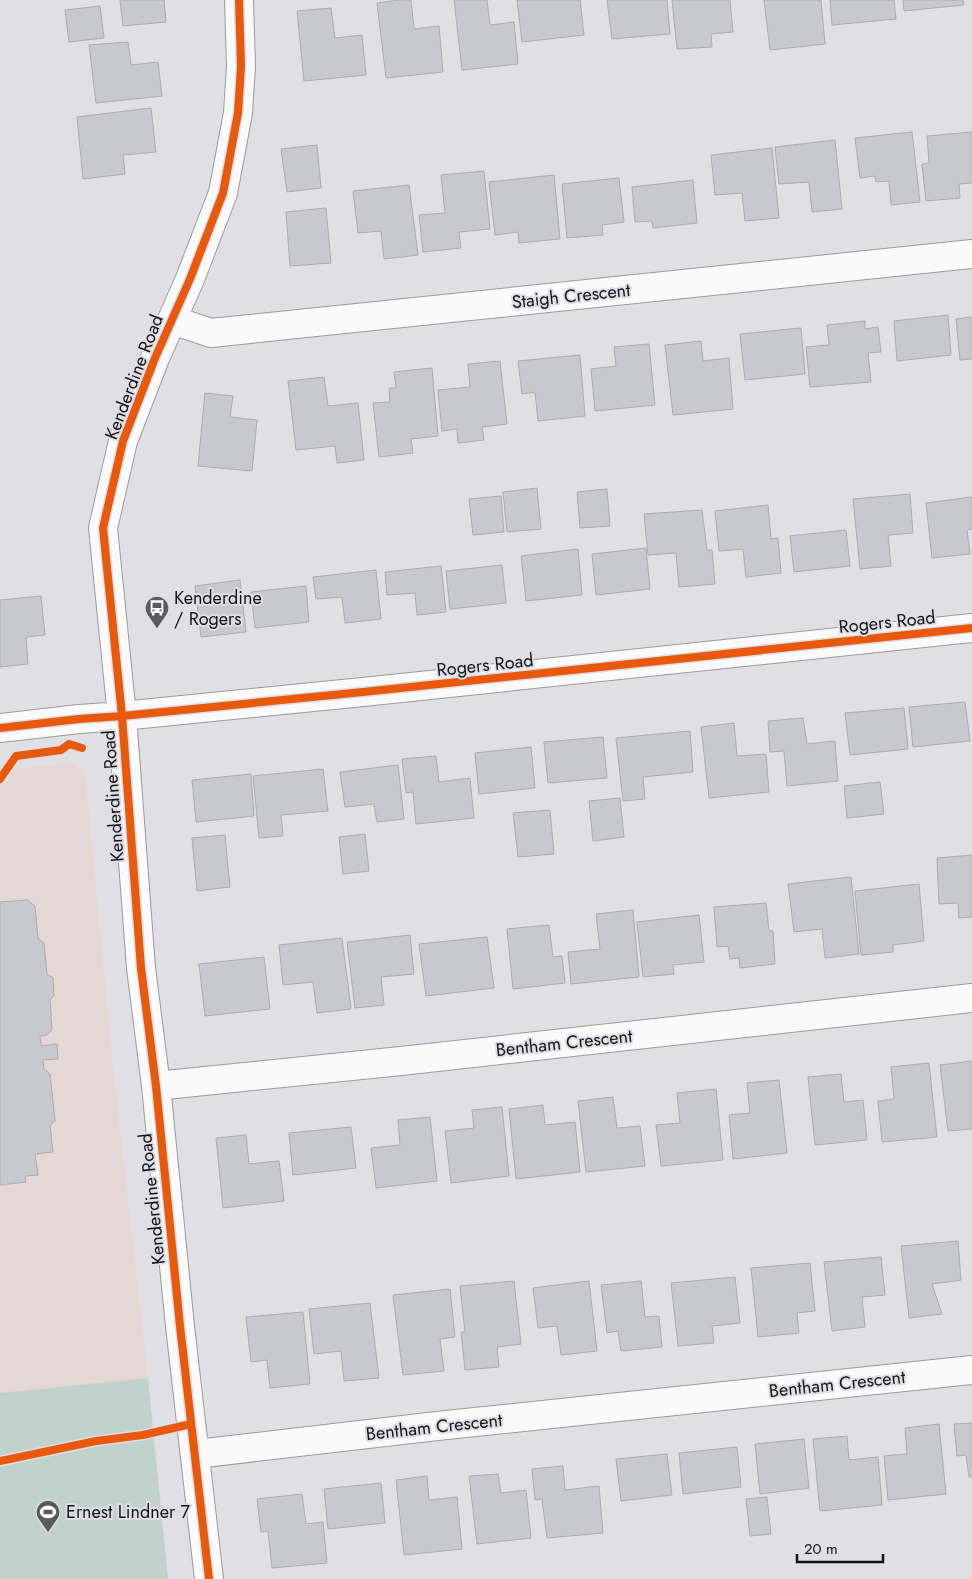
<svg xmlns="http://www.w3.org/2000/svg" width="972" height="1579" viewBox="0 0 972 1579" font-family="Jost,sans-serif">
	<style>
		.education { fill: #e4d7d4 }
		.green { fill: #c1d1cb }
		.building { fill: #c8c8d0; stroke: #ababaf }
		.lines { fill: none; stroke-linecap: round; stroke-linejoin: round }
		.minor-casing { stroke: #9a9a9d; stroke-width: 30 }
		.minor { stroke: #fafafb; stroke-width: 28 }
		.cycleway-casing { stroke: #dfdee6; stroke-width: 11 }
		.cycleway { stroke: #e8590c; stroke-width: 8 }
		.labels { text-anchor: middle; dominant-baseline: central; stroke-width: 4; stroke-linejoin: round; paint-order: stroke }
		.street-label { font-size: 18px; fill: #131315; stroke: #dfdee6 }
		.poi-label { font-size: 18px; fill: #131315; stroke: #dfdee6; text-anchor: start }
	</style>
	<rect width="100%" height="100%" fill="#e0e0e4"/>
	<!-- education -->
	<path class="education" d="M74,763L85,773L113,1068L148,1378L0,1393V770Z"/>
	<!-- green -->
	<path class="green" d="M148,1378L168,1579H0V1393Z"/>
	<!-- building -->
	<path class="building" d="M120,0H164L166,22L123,26Z
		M399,0H411L414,29L439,26L443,72L386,78L377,3Z
		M454,0H487L490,25L514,22L518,64L462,70Z
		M517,0H580L584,35L522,42Z
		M607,0H667L670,34L612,39Z
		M672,0H730L733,32L711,34L712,47L677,49Z
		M764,0H821L825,44L770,50Z
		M830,0H894L896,19L832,25Z
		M903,0H963L964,5L904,11Z
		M100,6L104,38L69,42L65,10Z
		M331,8L335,38L362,35L366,75L304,81L297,11Z
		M128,42L131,65L158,62L162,96L96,103L89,45Z
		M151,108L156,152L123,155L125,174L83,179L77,117Z
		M912,132L920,202L891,205L889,181L876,182L875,176L860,178L855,138Z
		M972,132V183L959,184L960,198L926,201L922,164L929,163L927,136Z
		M835,140L842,209L812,212L809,182L779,184L775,147Z
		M317,145L321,188L287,192L281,149Z
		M772,148L779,218L745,221L742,193L715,195L711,155Z
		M484,171L490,229L459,232L461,248L423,252L419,215L445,213L441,175Z
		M554,175L560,239L519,243L518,232L495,235L489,182Z
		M619,178L624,222L602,225L603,235L567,238L562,184Z
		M693,180L697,223L653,228L652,221L635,222L632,187Z
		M409,185L418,255L384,259L381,231L358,233L353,191Z
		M326,208L331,263L290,266L286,212Z
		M948,315L951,355L897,361L894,321Z
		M972,317V359L960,360L956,319Z
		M865,321V329L878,327L881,352L868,353L871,382L810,387L806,347L829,345L827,325Z
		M801,328L805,374L745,380L740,334Z
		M701,341L703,361L729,358L733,409L673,415L665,345Z
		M649,344L655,405L595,411L591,369L616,366L614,347Z
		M580,355L585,416L538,421L535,392L522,394L518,361Z
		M500,361L507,424L482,427L484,440L458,443L457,429L442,431L438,390L470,387L468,364Z
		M432,368L438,436L411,439L413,453L379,457L373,403L390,402L389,388H396L394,372Z
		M324,377L328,406L358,403L364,460L337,463L335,446L296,450L288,381Z
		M205,393L233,396L230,417L257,420L252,471L198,466Z
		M537,488L541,529L507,532L503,492Z
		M607,489L610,526L580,528L577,492Z
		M910,494L913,533L888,535L891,566L860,569L853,499Z
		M501,496L504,532L473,535L469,499Z
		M972,497V529L967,530L970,554L932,558L926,503Z
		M768,505L771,539L778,538L781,573L746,577L743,549L719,551L715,511Z
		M702,510L707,550H712L715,584L679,587L676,553L648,555L644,514Z
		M846,530L850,566L794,572L790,536Z
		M646,548L650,589L596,595L592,554Z
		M578,549L582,595L526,601L521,556Z
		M502,565L506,603L450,609L446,571Z
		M441,566L446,612L417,615L415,593L387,595L385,572Z
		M376,570L381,619L345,623L342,597L316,599L313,577Z
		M240,580L246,632L201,637L195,586Z
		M306,586L309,622L255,628L251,592Z
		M41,596L45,635L26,637L28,664L0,667V600Z
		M965,702L970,741L913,747L909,707Z
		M904,708L908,749L850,755L845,713Z
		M803,718L807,744L835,741L838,781L787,786L784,751L770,752L768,721Z
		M734,723L737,756L766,754L769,792L709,798L701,727Z
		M690,731L693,772L643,777L645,799L623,801L616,738Z
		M603,737L607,778L548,783L544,742Z
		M531,747L535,788L479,794L475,753Z
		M436,756L439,782L470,778L474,818L416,824L413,792L406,793L402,759Z
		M398,765L404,819L377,822L374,804L345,807L340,772Z
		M323,769L328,811L281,815L283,836L259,838L253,776Z
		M251,774L254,816L196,822L192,780Z
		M880,782L884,814L847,818L844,786Z
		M620,798L624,837L593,841L589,801Z
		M550,810L554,854L518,857L513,813Z
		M365,834L369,871L343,874L339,837Z
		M225,835L230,887L197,891L192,838Z
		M972,855V917L959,918L958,903L939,904L937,858Z
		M851,877L859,954L825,958L822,929L794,932L788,884Z
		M919,884L924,941L893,945V952L861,955L855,891Z
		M27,900L35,906L38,938L44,943L47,974L53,978L54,995L50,1000L52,1030L47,1035L40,1036L41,1046L57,1044L58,1059L43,1060L44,1069L50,1074L55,1121L50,1125L53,1152L35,1154L38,1175L25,1176L26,1182L0,1185V902Z
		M766,903L769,931H773L775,964L740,968L739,958L730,959L728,946L717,947L714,907Z
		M633,910L639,977L571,984L568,952L600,949L596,914Z
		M699,915L704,962L673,965L674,974L643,977L637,922Z
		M549,925L553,957L562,956L565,983L513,989L507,929Z
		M410,935L414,974L381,977L384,1005L355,1008L347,942Z
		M487,937L494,988L426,996L419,944Z
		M342,938L351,1009L317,1013L313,982L283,985L279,945Z
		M264,957L270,1009L205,1016L199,964Z
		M972,1061V1129L948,1131L940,1065Z
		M929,1063L937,1137L882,1142L878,1101L894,1099L891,1067Z
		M841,1074L844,1102L863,1100L867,1140L815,1145L808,1077Z
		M779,1080L787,1153L733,1159L729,1115L750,1113L747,1083Z
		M716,1089L723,1160L661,1166L656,1125L680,1123L677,1093Z
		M613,1097L617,1128L640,1126L645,1166L586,1172L578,1101Z
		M543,1105L545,1125L575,1122L580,1172L516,1179L509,1109Z
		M502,1107L509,1176L451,1183L445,1131L474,1128L472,1110Z
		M430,1117L437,1181L376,1188L371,1148L400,1145L398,1120Z
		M351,1127L356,1168L293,1175L289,1133Z
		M246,1135L249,1164L279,1161L284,1201L223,1208L216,1138Z
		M958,1241L961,1280L932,1284L942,1314L909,1318L901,1246Z
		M881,1257L885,1295L862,1297L865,1327L832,1331L824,1262Z
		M810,1263L815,1311L797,1313L799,1333L758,1337L751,1268Z
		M735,1277L740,1323L712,1326L714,1343L678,1346L671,1283Z
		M514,1281L521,1344L497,1347L499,1367L465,1370L461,1332H465L460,1286Z
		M589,1281L597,1351L561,1355L557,1326L538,1328L533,1288Z
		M641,1281L645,1317L659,1316L662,1347L621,1351L618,1331L607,1333L601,1285Z
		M450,1289L455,1337L440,1339L444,1371L403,1375L393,1295Z
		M370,1303L379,1378L344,1381L341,1351L314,1354L309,1309Z
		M303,1312L310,1384L270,1388L267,1360L251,1362L246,1317Z
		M972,1423V1477H969L966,1455L957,1456L954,1424Z
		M939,1424L946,1494L888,1500L884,1456L907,1454L905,1428Z
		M847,1436L849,1460L878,1457L882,1505L820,1511L813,1439Z
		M804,1439L809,1488L760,1494L755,1444Z
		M737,1447L741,1487L683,1494L679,1453Z
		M667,1454L672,1495L621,1501L616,1459Z
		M563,1466L565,1490L599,1486L603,1533L547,1538L542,1499L535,1500L532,1469Z
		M498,1474L501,1493L526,1490L531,1538L477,1544L469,1476Z
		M427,1476L429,1500L457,1497L462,1549L404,1555L396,1480Z
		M381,1483L385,1523L328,1529L324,1489Z
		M302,1494L306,1524L323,1522L327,1563L272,1568L268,1531L261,1532L257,1499Z
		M767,1497L771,1534L750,1536L746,1499Z"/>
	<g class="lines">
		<defs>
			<path id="minor" d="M172,320L211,333L972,254
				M0,728L79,719L122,716L363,692L972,628
				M156,1086L401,1061L972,998
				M196,1454L437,1426L972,1370
				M209,1579L180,1326L156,1086L141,968L122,716L103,528L123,441L155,358L190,279L223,193L238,113L241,66L239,0"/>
		</defs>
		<!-- minor casing -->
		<use href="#minor" class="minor-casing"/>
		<!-- minor -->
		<use href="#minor" class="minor"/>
		<defs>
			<path id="cycleway" d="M0,728L79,719L122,716L363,692L972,628
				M0,779L16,756L61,750L69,744L82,748
				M0,1461L96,1441L143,1435L191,1424
				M209,1579L180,1326L156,1086L141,968L122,716L103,528L123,441L155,358L190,279L223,193L238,113L241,66L239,0"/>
		</defs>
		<!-- cycleway casing -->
		<use href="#cycleway" class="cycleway-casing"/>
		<!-- cycleway -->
		<use href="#cycleway" class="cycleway"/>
	</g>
	<!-- icons -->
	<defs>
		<symbol id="bus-pin" viewBox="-11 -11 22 30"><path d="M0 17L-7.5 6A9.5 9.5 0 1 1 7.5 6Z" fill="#5b5b5d" stroke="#dfdee6"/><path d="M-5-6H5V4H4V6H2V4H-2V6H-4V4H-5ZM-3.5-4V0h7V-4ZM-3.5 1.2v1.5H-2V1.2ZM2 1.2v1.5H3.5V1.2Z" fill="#fff"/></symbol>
		<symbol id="stadium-pin" viewBox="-11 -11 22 30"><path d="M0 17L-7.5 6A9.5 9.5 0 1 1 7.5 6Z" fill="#5b5b5d" stroke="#dfdee6"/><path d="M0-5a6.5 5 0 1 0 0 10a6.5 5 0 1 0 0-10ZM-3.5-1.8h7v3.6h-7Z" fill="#fff"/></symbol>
	</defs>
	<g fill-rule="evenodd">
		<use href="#bus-pin" x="143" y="594" width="28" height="38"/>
		<use href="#stadium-pin" x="34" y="1498" width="28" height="38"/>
	</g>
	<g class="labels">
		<!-- street labels -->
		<g class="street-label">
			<text transform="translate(571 296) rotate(-6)">Staigh Crescent</text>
			<text transform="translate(134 377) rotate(-69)">Kenderdine Road</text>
			<text transform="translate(887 622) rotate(-6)">Rogers Road</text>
			<text transform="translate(485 665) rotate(-6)">Rogers Road</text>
			<text transform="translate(113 796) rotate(-94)">Kenderdine Road</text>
			<text transform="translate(564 1043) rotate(-6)">Bentham Crescent</text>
			<text transform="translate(152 1199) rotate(-96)">Kenderdine Road</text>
			<text transform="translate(837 1384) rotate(-6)">Bentham Crescent</text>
			<text transform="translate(434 1427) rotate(-6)">Bentham Crescent</text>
		</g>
		<!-- poi labels -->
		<g class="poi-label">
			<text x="174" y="598">Kenderdine<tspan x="174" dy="21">/ Rogers</tspan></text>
			<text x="66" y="1512">Ernest Lindner 7</text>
		</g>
	</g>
	<!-- scale -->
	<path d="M797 1554v8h86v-8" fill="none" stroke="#131315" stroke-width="2.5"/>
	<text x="804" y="1554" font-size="15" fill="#131315" stroke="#dfdee6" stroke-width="4" paint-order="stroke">20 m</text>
</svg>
